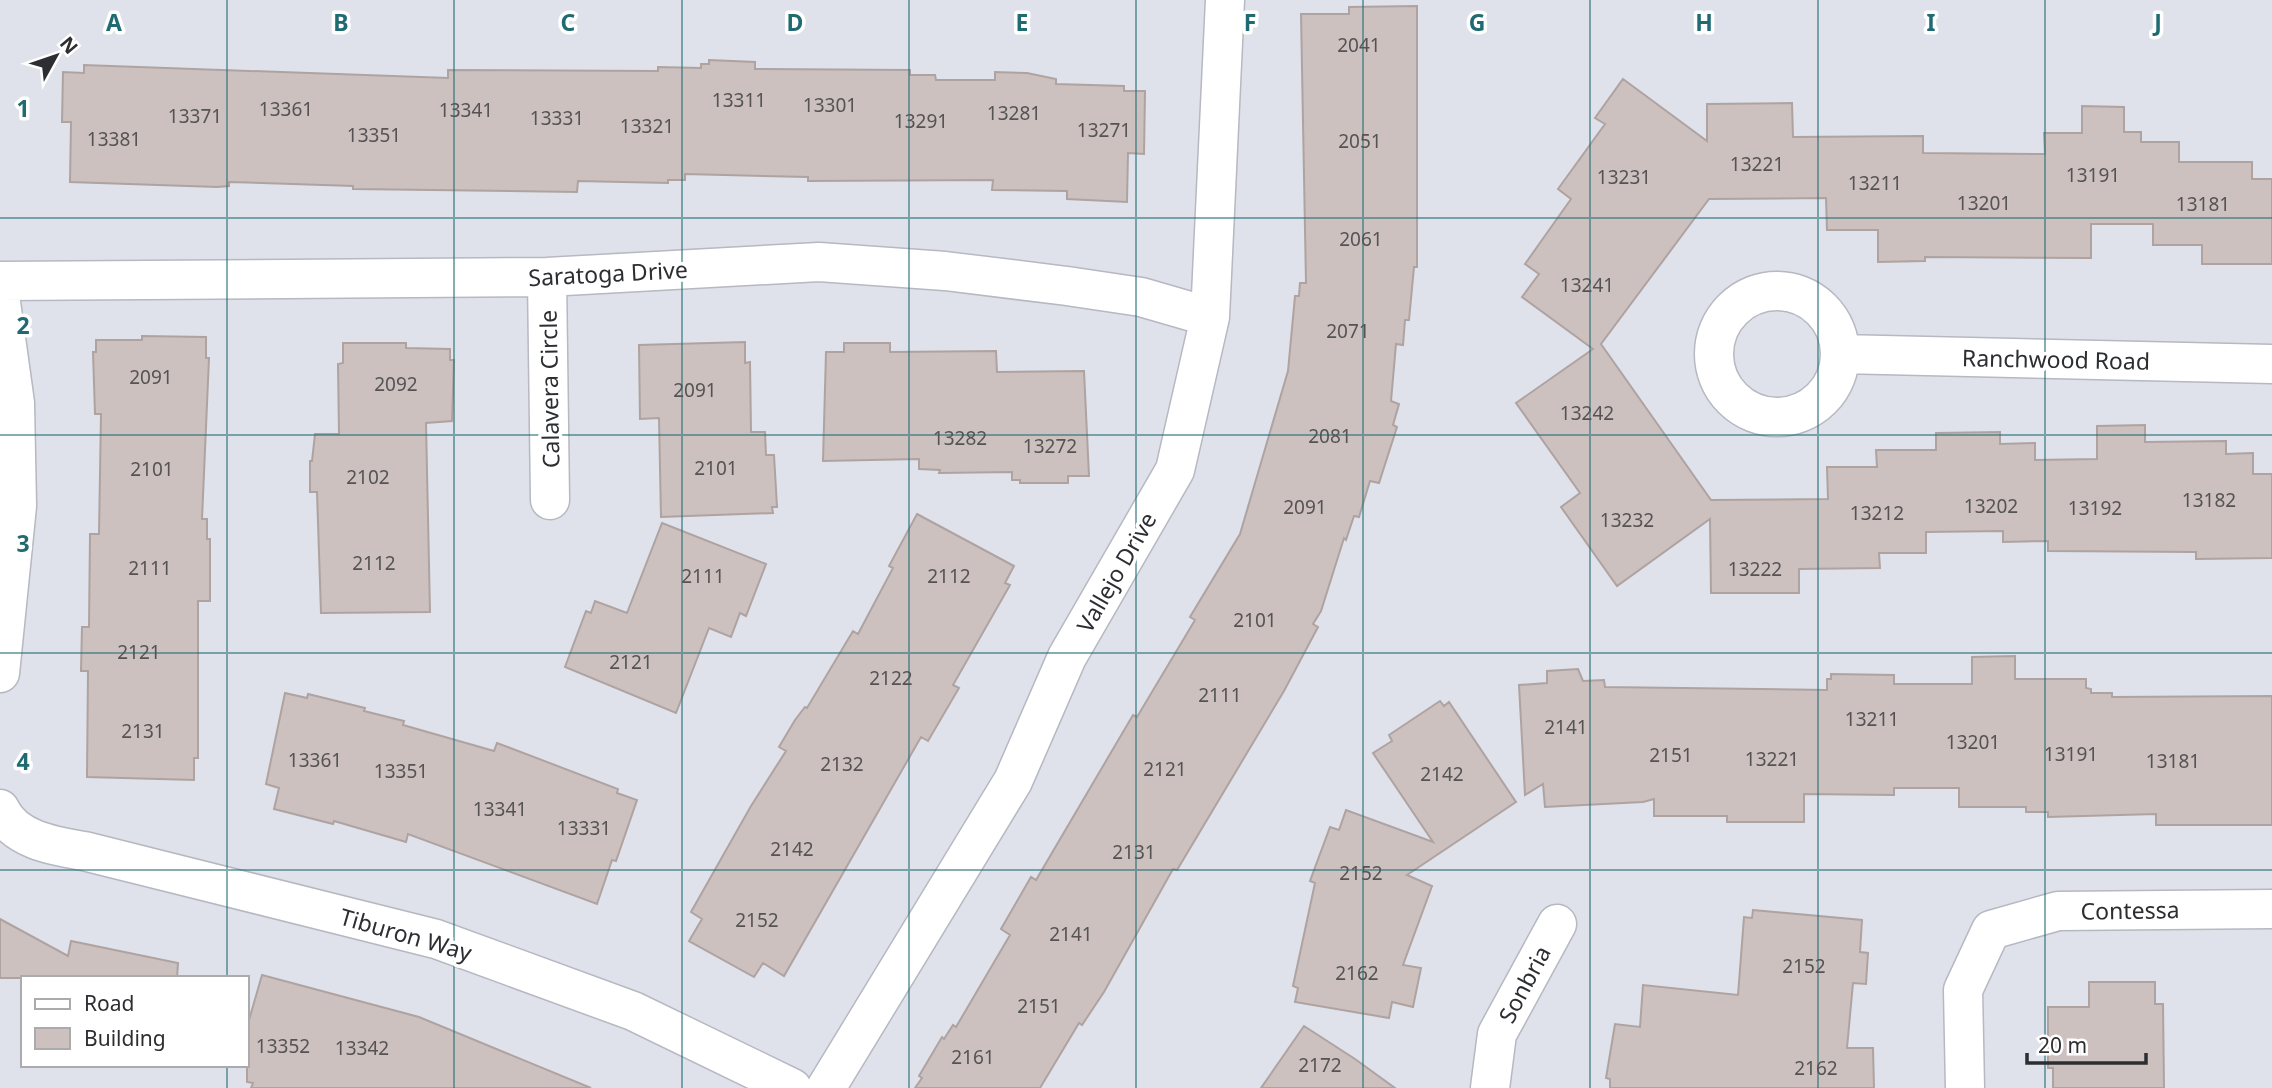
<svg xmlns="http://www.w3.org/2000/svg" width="2272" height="1088" viewBox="0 0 2272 1088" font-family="'Noto Sans',sans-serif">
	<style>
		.building { fill: #cdc1bf; stroke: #aea3a1; stroke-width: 2 }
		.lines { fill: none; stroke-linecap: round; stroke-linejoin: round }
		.street-casing { stroke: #b6b8c2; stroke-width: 41 }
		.street { stroke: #fff; stroke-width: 38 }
		.grid { fill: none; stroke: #206b72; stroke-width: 2; stroke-opacity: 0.55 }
		.labels { text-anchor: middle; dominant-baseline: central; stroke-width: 7; stroke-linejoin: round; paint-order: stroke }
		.number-label { font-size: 19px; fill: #555354 }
		.street-label { font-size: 23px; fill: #2d2e31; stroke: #fff }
		.grid-label { font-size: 23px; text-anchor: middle; font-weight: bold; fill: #206b72; stroke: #fff; stroke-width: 7; stroke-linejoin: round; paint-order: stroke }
	</style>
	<rect width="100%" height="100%" fill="#dfe2eb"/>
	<!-- building -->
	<path class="building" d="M1417,6V267H1414L1409,320H1405L1403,345L1396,344L1391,401L1399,404L1393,425L1397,427L1379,483L1370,481L1359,517L1354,516L1346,540L1344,538L1321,611L1313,624L1318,627L1284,691L1177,870L1173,869L1104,992L1082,1025L1079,1023L1040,1088H915L922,1078L919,1076L942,1037L944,1039L953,1025L956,1027L1010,935L1001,929L1031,877L1036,880L1133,715L1137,717L1195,620L1190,617L1240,534L1288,371L1295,296H1299L1300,283H1306L1301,14H1349V7Z
		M709,60L755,62V69L910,70V75H935L936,80H995V72L1027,73L1056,79V84L1124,86V91H1145L1144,154L1128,153L1127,202L1067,199V191L992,190L993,180L808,181V177L685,174V180H668V183L578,181L577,192L353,189V186L229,182V186L217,187L70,182L71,122H62L63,72L84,73V65L448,78V70L658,71V67L701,68V64H709Z
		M1623,79L1707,141V104L1792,103L1793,137L1923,136V153L2045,154L2044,133H2082V106L2124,107V132H2141V142H2179V162H2252V179H2272V264H2202V245H2153V224H2091V258L1925,257V261L1878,262V230H1827L1826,198L1709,199L1601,344L1711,500L1828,499L1827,467H1877L1876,450H1936V433L2000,432V444L2035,443V460L2097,459V426L2145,425V442L2226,441V454L2253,453V474H2272V558L2196,559V552L2048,551V541L2003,542V531L1926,532V553H1879L1880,568L1799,569V593H1711L1710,519L1617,586L1561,507L1580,493L1516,403L1593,349L1522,297L1539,274L1525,264L1571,199L1558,189L1605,124L1595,118Z
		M142,336L206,337V358H209L202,519H207V539H210V601H198V758H194V780L87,777L88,671H81L82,627H89L90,534H99L101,414H95L93,352H96V340H142Z
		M745,342V363L750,362L751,432H765L766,455H774L777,507H772L773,513L661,517L659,418L640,419L639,345Z
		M343,343H406V348L450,349V360H454L452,421L426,423L430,612L321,613L317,492H310V461H312L315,434H339L338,364L343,363Z
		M844,343H890V352L996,351L997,372L1084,371L1089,476H1068V483H1020V480H1012V472L939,473L940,470L919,469V459L823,461L826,352H844Z
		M917,514L1014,566L1005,583L1010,585L953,685L959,688L928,741L921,737L784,976L763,963L754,977L689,941L702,919L691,912L751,806L786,751L779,747L795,720L805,707L807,708L853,631L858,634L893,568L889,566Z
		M662,523L766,564L746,616L740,613L731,637L709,628L676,713L565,667L586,611L591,613L595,601L627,613Z
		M2015,656V679H2086V688L2091,689V693H2112V697L2272,696V825H2156V814L2048,817V812H2026V807H1959V788H1894V795L1804,794V822H1727V816H1654V799L1643,802L1545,807L1543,784L1525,795L1519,685L1547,683V671L1578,669L1583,681L1604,680L1605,687L1827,690V679H1831V674L1894,675V684H1972V657Z
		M285,693L307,698L308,694L365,708L364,711L404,721L403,725L494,751L497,743L618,789L617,793L637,800L616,861L612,860L597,904L408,834L406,842L334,821L333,824L274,809L279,788L266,784Z
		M1440,701L1444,706L1449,702L1516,802L1407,875L1432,886L1403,965L1421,968L1413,1007L1392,1002L1389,1018L1295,1002L1298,988L1293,986L1315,883L1310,881L1330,827L1339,830L1346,810L1433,842L1373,753L1392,741L1389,735Z
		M1753,910L1862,920L1860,952L1868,953L1866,984L1853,983L1847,1048H1873L1874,1088H1610V1079L1606,1078L1615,1024L1640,1027L1643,985L1738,995L1744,917L1752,918Z
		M0,919L68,956L71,941L178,963L177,978H0Z
		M262,975L419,1017L591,1088H251L253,1083L247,1082V1027Z
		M2089,982H2155V1004H2163L2164,1088H2053V1068H2048V1007H2089Z
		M1304,1026L1355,1059L1395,1088H1261Z"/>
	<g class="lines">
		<defs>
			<path id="street" d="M547,277L550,500
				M0,281L547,277L819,262L945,271L1067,286L1141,297L1210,317
				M1714 354a63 63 0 1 1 126 0a63 63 0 1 1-126 0Z
				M0,295L15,403L17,506L0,673
				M1840,354L2272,364
				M0,809C14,840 54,846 84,851L436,939L633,1011L792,1088
				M826,1088L1013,781L1067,657L1175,470L1210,317L1225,0
				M1490,1088L1497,1034L1557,924
				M1965,1088L1963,990L1991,930L2058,911L2272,909"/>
		</defs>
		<!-- street casing -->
		<use href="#street" class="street-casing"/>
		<!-- street -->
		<use href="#street" class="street"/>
	</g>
	<!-- grid -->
	<path class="grid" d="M227,0V978M454,0V1088M682,0V1088M909,0V1088M1136,0V1088M1363,0V1088M1590,0V1088M1818,0V1088M2045,0V1088M0,218H2272M0,435H2272M0,653H2272M0,870H2272M227,1065V1088"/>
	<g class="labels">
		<!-- number labels -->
		<g class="number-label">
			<text x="1359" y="45">2041</text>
			<text x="739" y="100">13311</text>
			<text x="830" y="105">13301</text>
			<text x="286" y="109">13361</text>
			<text x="466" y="110">13341</text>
			<text x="1014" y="113">13281</text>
			<text x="195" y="116">13371</text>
			<text x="557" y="118">13331</text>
			<text x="921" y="121">13291</text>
			<text x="647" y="126">13321</text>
			<text x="1104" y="130">13271</text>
			<text x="374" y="135">13351</text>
			<text x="114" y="139">13381</text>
			<text x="1360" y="141">2051</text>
			<text x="1757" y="164">13221</text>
			<text x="2093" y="175">13191</text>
			<text x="1624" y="177">13231</text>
			<text x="1875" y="183">13211</text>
			<text x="1984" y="203">13201</text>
			<text x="2203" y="204">13181</text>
			<text x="1361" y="239">2061</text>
			<text x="1587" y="285">13241</text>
			<text x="1348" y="331">2071</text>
			<text x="151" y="377">2091</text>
			<text x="396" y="384">2092</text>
			<text x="695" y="390">2091</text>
			<text x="1587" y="413">13242</text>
			<text x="1330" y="436">2081</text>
			<text x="960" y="438">13282</text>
			<text x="1050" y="446">13272</text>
			<text x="716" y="468">2101</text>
			<text x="152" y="469">2101</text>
			<text x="368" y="477">2102</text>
			<text x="2209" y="500">13182</text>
			<text x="1991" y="506">13202</text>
			<text x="1305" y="507">2091</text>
			<text x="2095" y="508">13192</text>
			<text x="1877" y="513">13212</text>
			<text x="1627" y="520">13232</text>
			<text x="374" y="563">2112</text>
			<text x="150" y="568">2111</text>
			<text x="1755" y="569">13222</text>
			<text x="703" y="576">2111</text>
			<text x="949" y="576">2112</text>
			<text x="1255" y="620">2101</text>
			<text x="139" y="652">2121</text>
			<text x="631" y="662">2121</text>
			<text x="891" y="678">2122</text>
			<text x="1220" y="695">2111</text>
			<text x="1872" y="719">13211</text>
			<text x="1566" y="727">2141</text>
			<text x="143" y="731">2131</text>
			<text x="1973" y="742">13201</text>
			<text x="2071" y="754">13191</text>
			<text x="1671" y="755">2151</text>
			<text x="1772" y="759">13221</text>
			<text x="315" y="760">13361</text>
			<text x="2173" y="761">13181</text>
			<text x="842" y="764">2132</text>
			<text x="1165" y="769">2121</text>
			<text x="401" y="771">13351</text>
			<text x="1442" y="774">2142</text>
			<text x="500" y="809">13341</text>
			<text x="584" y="828">13331</text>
			<text x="792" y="849">2142</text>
			<text x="1134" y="852">2131</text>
			<text x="1361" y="873">2152</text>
			<text x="757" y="920">2152</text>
			<text x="1071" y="934">2141</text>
			<text x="1804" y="966">2152</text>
			<text x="1357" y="973">2162</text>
			<text x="1039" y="1006">2151</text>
			<text x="283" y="1046">13352</text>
			<text x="362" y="1048">13342</text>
			<text x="973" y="1057">2161</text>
			<text x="1320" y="1065">2172</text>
			<text x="1816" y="1068">2162</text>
		</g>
		<!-- street labels -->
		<g class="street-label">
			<text transform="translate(608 273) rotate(-3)">Saratoga Drive</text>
			<text transform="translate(2056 359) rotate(1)">Ranchwood Road</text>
			<text transform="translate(549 389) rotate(-91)">Calavera Circle</text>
			<text transform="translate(1116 572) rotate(-60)">Vallejo Drive</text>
			<text transform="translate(2130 910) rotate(-1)">Contessa</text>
			<text transform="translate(406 934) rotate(16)">Tiburon Way</text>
			<text transform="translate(1524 984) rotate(-62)">Sonbria</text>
		</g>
	</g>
	<g class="grid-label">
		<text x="114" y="31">A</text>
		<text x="341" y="31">B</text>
		<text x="568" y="31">C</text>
		<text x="795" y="31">D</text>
		<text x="1022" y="31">E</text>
		<text x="1250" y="31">F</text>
		<text x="1477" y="31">G</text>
		<text x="1704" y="31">H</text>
		<text x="1931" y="31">I</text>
		<text x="2158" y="31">J</text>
		<text x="23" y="117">1</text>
		<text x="23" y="334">2</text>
		<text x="23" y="552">3</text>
		<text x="23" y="770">4</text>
	</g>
	<!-- legend -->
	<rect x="21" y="976" width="228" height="91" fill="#ffffff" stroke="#ababad" stroke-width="2"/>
	<rect x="35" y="999" width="35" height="10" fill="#ffffff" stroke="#ababad" stroke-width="2"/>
	<text x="84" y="1011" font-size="21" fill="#2d2e31">Road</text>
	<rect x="35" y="1028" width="35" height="21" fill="#cdc1bf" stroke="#ababad" stroke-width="2"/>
	<text x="84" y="1046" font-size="21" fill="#2d2e31">Building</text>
	<!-- north arrow -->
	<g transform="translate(56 56) rotate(50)" stroke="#ffffff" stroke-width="5" paint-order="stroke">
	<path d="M0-5L12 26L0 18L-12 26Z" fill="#2d2e31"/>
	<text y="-10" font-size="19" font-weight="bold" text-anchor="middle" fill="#2d2e31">N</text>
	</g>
	<!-- scale -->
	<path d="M2027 1053v10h119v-10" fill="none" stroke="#2d2e31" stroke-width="3.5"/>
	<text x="2038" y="1053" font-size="21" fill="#2d2e31" stroke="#ffffff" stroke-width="5" paint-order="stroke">20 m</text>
</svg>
